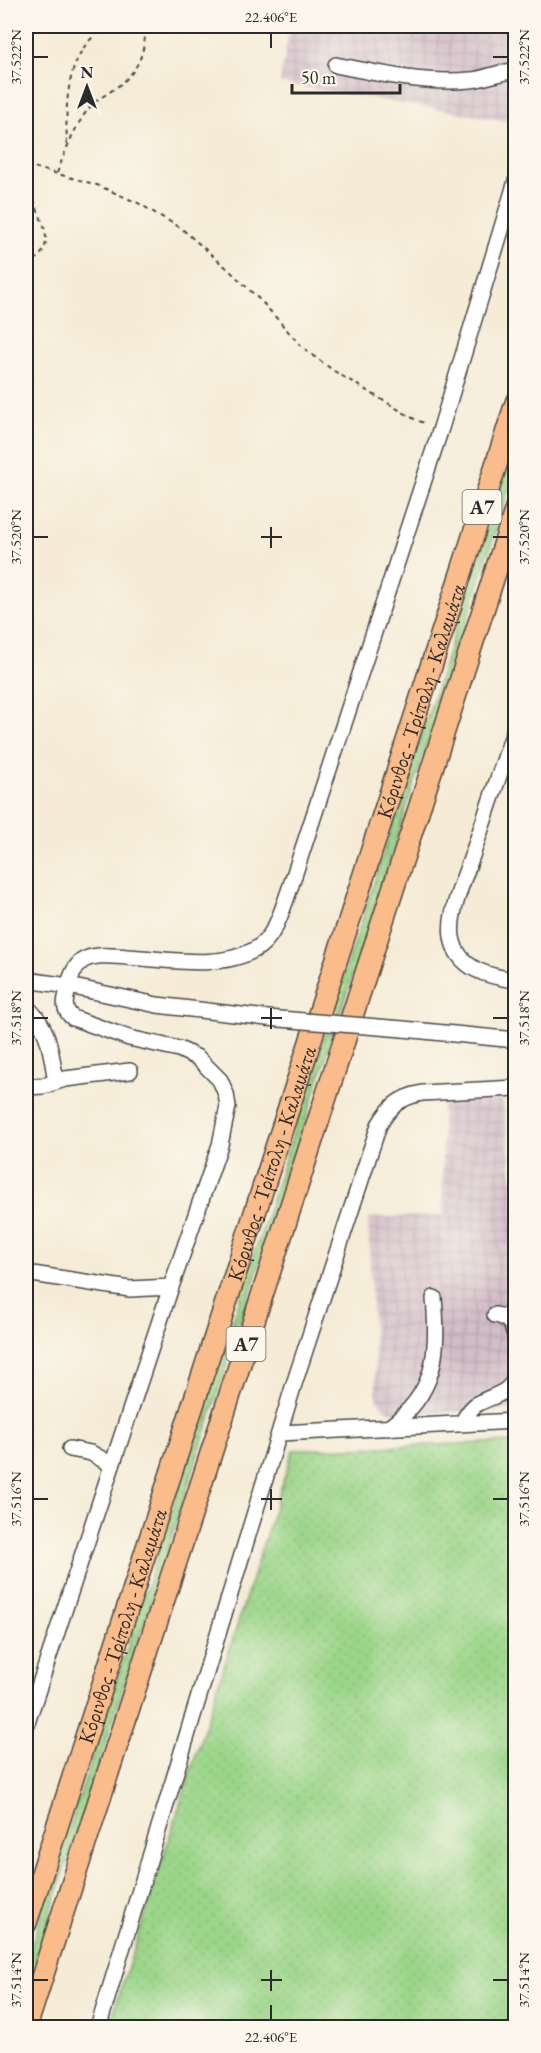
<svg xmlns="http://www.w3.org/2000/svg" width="541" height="2053" viewBox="0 0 541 2053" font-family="'EB Garamond',serif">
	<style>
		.industrial { fill: url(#industrial-grid) }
		.grass { fill: url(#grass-dots); stroke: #63805a; stroke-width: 1.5 }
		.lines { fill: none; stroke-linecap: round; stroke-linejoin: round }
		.minor-casing { stroke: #494845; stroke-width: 18 }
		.highway-casing { stroke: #494845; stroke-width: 24 }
		.path { stroke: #494845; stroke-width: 2; stroke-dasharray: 4.5 4.5; stroke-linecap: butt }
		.minor { stroke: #fff; stroke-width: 15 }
		.highway { stroke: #f9bc8a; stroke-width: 21 }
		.minor-bridge-casing { stroke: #494845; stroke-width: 18; stroke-linecap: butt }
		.minor-bridge { stroke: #fff; stroke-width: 15 }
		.ticks { fill: none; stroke: #2b2b2b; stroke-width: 2 }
		.labels { text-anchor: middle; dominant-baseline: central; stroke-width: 6; stroke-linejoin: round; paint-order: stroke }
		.shield { fill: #fbf7ec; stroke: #696865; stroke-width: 1.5 }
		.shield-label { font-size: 20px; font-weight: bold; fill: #2b2b2b }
		.street-label { font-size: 21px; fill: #2b2b2b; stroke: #fbf7ec }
		.neatline { fill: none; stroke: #2b2b2b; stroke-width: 2 }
		.ticks-label { font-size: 15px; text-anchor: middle; fill: #2b2b2b }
	</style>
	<defs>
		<pattern id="industrial-grid" width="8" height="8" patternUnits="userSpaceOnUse" patternTransform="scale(1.5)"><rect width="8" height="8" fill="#d2bdc8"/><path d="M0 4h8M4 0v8" fill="none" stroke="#b4a3ac"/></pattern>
		<pattern id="grass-dots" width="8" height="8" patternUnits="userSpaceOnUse" patternTransform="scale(1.5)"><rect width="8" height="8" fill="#9bd589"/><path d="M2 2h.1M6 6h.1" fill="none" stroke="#86b776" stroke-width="1.8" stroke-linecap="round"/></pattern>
	</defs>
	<rect width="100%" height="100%" fill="#fbf7ec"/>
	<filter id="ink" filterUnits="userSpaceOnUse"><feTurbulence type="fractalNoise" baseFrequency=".0167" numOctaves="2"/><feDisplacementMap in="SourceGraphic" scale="12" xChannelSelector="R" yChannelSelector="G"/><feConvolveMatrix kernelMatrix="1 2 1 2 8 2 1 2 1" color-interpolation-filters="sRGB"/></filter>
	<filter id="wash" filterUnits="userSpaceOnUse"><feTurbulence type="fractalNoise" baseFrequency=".008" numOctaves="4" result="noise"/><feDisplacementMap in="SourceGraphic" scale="24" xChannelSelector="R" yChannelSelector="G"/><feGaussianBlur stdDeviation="1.35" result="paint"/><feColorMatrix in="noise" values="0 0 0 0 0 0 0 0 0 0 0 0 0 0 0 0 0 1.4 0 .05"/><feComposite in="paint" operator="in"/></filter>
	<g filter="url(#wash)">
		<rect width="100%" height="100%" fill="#f5ebd6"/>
		<!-- industrial -->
		<path class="industrial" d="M290,26H515V122L280,83Z
			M503,1099L516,1212L515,1409L401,1414L392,1412L384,1408L378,1400L376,1393L368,1218L443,1215L442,1103Z"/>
		<!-- grass -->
		<path class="grass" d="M515,445V470L26,1989V1963Z
			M515,1442V2027H109L293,1450Z"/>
	</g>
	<g filter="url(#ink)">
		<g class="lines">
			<defs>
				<path id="minor" d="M336,65C381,74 425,84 470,80C486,79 499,71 516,71
					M516,726C501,769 487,811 473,853C465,876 448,914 452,937C457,969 489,977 516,980
					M26,980L69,986L157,1005L267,1018
					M26,1007C50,1026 51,1054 56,1082
					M403,1029L516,1040
					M26,1087L43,1086L65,1079L130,1071
					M26,1273L130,1289L171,1287
					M495,1315C510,1317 513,1326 516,1340
					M461,1424C466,1417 469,1409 477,1404C492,1395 510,1395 516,1375
					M388,1428C436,1394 439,1354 434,1298
					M280,1433L516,1421
					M70,1449L91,1453L112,1465
					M26,1726L171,1287L220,1145L228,1106L226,1094L220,1080L198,1058L179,1049L129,1038L73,1018C62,1009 65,1001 68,989C70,979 74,967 82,961C94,953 114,956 127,957C166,959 218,970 254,950C275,939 282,910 290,888L441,428L516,181
					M98,2028L294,1384L379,1125C391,1105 399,1098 422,1093L516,1088"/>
				<g id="highway">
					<path id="s1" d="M26,1923L516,403"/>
					<path d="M26,2027L516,508"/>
				</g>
			</defs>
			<!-- minor casing -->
			<use href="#minor" class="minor-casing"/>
			<!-- highway casing -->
			<use href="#highway" class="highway-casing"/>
			<!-- path -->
			<path class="path" d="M67,144C65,102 66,47 109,26
				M26,165L97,185L138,203L181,228L229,270L264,304L302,347L334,371L416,420L427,424
				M57,173C66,150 75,124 91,106C97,99 106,95 114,89C137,74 146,53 145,26
				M26,265C63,248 39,219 31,193C29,185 29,174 28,165"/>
			<!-- minor -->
			<use href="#minor" class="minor"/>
			<!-- highway -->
			<use href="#highway" class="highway"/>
			<defs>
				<path id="minor-bridge" d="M267,1018L403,1029"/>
			</defs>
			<!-- minor-bridge casing -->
			<use href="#minor-bridge" class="minor-bridge-casing"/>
			<!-- minor-bridge -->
			<use href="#minor-bridge" class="minor-bridge"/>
		</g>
	</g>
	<!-- ticks -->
	<path class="ticks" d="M271,33V48M33,57H48M493,57H508M271,527V548M33,537H48M261,537H282M493,537H508M271,1008V1029M33,1018H48M261,1018H282M493,1018H508M271,1489V1510M33,1499H48M261,1499H282M493,1499H508M271,1970V1991M33,1980H48M261,1980H282M493,1980H508M271,2005V2020"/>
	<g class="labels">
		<!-- shield labels -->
		<g class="shield">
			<rect x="462.5" y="490" width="39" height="34" rx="4.5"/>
			<rect x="226.5" y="1327" width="39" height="34" rx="4.5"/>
		</g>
		<g class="shield-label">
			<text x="482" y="507">Α7</text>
			<text x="246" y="1344">Α7</text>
		</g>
		<!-- street labels -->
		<g class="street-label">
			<text stroke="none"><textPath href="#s1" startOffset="1284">Κόρινθος - Τρίπολη - Καλαμάτα</textPath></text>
			<text stroke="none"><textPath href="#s1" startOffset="798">Κόρινθος - Τρίπολη - Καλαμάτα</textPath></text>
			<text stroke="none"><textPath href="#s1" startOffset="312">Κόρινθος - Τρίπολη - Καλαμάτα</textPath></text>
		</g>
	</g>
	<!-- margin -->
	<rect width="541" height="2053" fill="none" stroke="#fbf7ec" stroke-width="66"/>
	<!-- north arrow -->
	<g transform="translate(87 87)" stroke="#fbf7ec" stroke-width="4.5" paint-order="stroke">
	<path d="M0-4.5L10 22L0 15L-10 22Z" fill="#2b2b2b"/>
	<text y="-9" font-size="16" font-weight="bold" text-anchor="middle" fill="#2b2b2b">N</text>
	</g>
	<!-- scale -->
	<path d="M292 84v9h108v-9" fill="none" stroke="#2b2b2b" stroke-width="3"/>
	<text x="301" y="84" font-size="18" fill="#2b2b2b" stroke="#fbf7ec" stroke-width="4.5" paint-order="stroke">50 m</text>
	<rect x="33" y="33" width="475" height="1987" class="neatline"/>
	<g class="ticks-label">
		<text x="271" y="22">22.406°E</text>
		<text transform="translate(16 57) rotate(-90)" y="5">37.522°N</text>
		<text transform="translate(524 57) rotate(-90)" y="5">37.522°N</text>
		<text transform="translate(16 537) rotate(-90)" y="5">37.520°N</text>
		<text transform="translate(524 537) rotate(-90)" y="5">37.520°N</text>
		<text transform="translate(16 1018) rotate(-90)" y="5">37.518°N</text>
		<text transform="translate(524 1018) rotate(-90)" y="5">37.518°N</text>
		<text transform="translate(16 1499) rotate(-90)" y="5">37.516°N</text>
		<text transform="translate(524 1499) rotate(-90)" y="5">37.516°N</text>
		<text transform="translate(16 1980) rotate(-90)" y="5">37.514°N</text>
		<text transform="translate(524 1980) rotate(-90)" y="5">37.514°N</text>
		<text x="271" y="2042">22.406°E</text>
	</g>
</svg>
